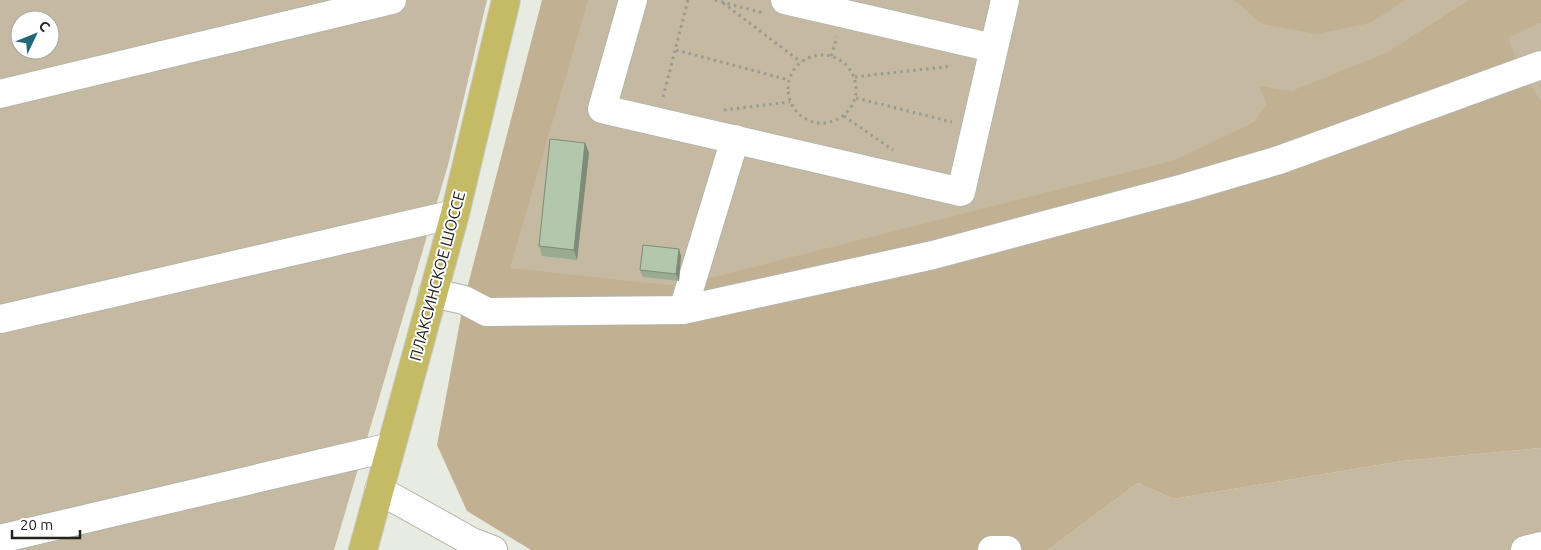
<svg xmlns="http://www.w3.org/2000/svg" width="1541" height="550" viewBox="0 0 1541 550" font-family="Ubuntu,sans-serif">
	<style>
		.green { fill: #c6b9a2; fill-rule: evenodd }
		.forest { fill: #c2b093 }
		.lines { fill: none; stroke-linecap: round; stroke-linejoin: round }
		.minor-casing { stroke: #b2b5ab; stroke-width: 30 }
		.major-casing { stroke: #cacac9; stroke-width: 30 }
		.path { stroke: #999b93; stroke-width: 3; stroke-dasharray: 2.5 4; stroke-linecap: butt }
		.minor { stroke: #fff; stroke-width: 28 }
		.major { stroke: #c5ba66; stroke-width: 28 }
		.wall { fill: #99ab93 }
		.shaded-wall { fill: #7d8b78 }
		.building { fill: #b2c7ab; stroke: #7d8b78 }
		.labels { text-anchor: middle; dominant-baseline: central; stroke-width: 4; stroke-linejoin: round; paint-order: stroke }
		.street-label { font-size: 16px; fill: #22231f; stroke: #fff }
	</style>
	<rect width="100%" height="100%" fill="#e8ebe0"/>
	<!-- green -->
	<path class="green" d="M0,0H487L448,165L334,550H0ZM20,20H50V50H20Z
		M573,0H1498L1302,122L933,255L487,312Z
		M1541,23V99L1522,73L1507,38Z
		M1541,448V550H1048L1138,483L1173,499L1402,461Z"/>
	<!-- forest -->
	<path class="forest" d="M542,0H588L510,268L678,286L1175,160L1254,122L1267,104L1259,86L1292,91L1386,53L1469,0H1541V23L1508,38L1522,73L1541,99V448L1402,461L1173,499L1138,483L1048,550H531L467,511L437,445L464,300Z
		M1234,0H1406L1370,23L1317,34L1262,24Z"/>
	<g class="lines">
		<defs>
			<path id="minor" d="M633,0L602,109L961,192L1005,0
				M785,0L993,48
				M0,94L392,0
				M433,293L464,300L487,312L683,310L933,255L1184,188L1279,160L1541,65
				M683,310L735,139
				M0,319L455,214
				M379,490L472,542L493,550
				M0,539L391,447
				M992,550H1007
				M1525,550L1541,546"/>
			<path id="major" d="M363,550L455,214L506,0"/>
		</defs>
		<!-- minor casing -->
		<use href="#minor" class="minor-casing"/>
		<!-- major casing -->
		<use href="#major" class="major-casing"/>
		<!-- path -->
		<path class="path" d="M715,0L763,13
			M723,3L801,62
			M676,50L789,80
			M788 89a34 34 0 1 1 68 0a34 34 0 1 1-68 0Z
			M831,56L837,37
			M855,77L952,66
			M663,97L688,0
			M856,98L952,122
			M724,110L790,102
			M844,116L893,150"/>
		<!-- minor -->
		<use href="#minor" class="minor"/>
		<!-- major -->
		<use href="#major" class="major"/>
	</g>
	<!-- wall -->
	<path class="wall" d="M585,143L589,153L577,260L542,256L539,246Z
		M679,249L681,256L679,281L643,277L640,270Z"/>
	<!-- shaded-wall -->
	<path class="shaded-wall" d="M585,143L589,153L577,260L574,250Z
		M679,249L681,256L679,281L676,274Z"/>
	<!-- building -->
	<path class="building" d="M550,139L585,143L574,250L539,246Z
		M643,245L679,249L676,274L640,270Z"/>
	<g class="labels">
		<!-- street labels -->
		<g class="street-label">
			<text transform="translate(437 276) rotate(-75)">ПЛАКСИНСКОЕ ШОССЕ</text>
		</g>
	</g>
	<!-- north arrow -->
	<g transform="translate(35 35) rotate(47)"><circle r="24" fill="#ffffff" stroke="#a7a7a5"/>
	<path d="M0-4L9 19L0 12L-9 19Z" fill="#226977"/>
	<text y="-8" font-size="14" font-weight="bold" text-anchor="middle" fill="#22231f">С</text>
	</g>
	<!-- scale -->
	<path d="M12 530v8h68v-8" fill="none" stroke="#22231f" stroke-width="2.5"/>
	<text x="20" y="530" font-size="15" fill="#22231f" stroke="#ffffff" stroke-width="4" paint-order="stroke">20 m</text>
</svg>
